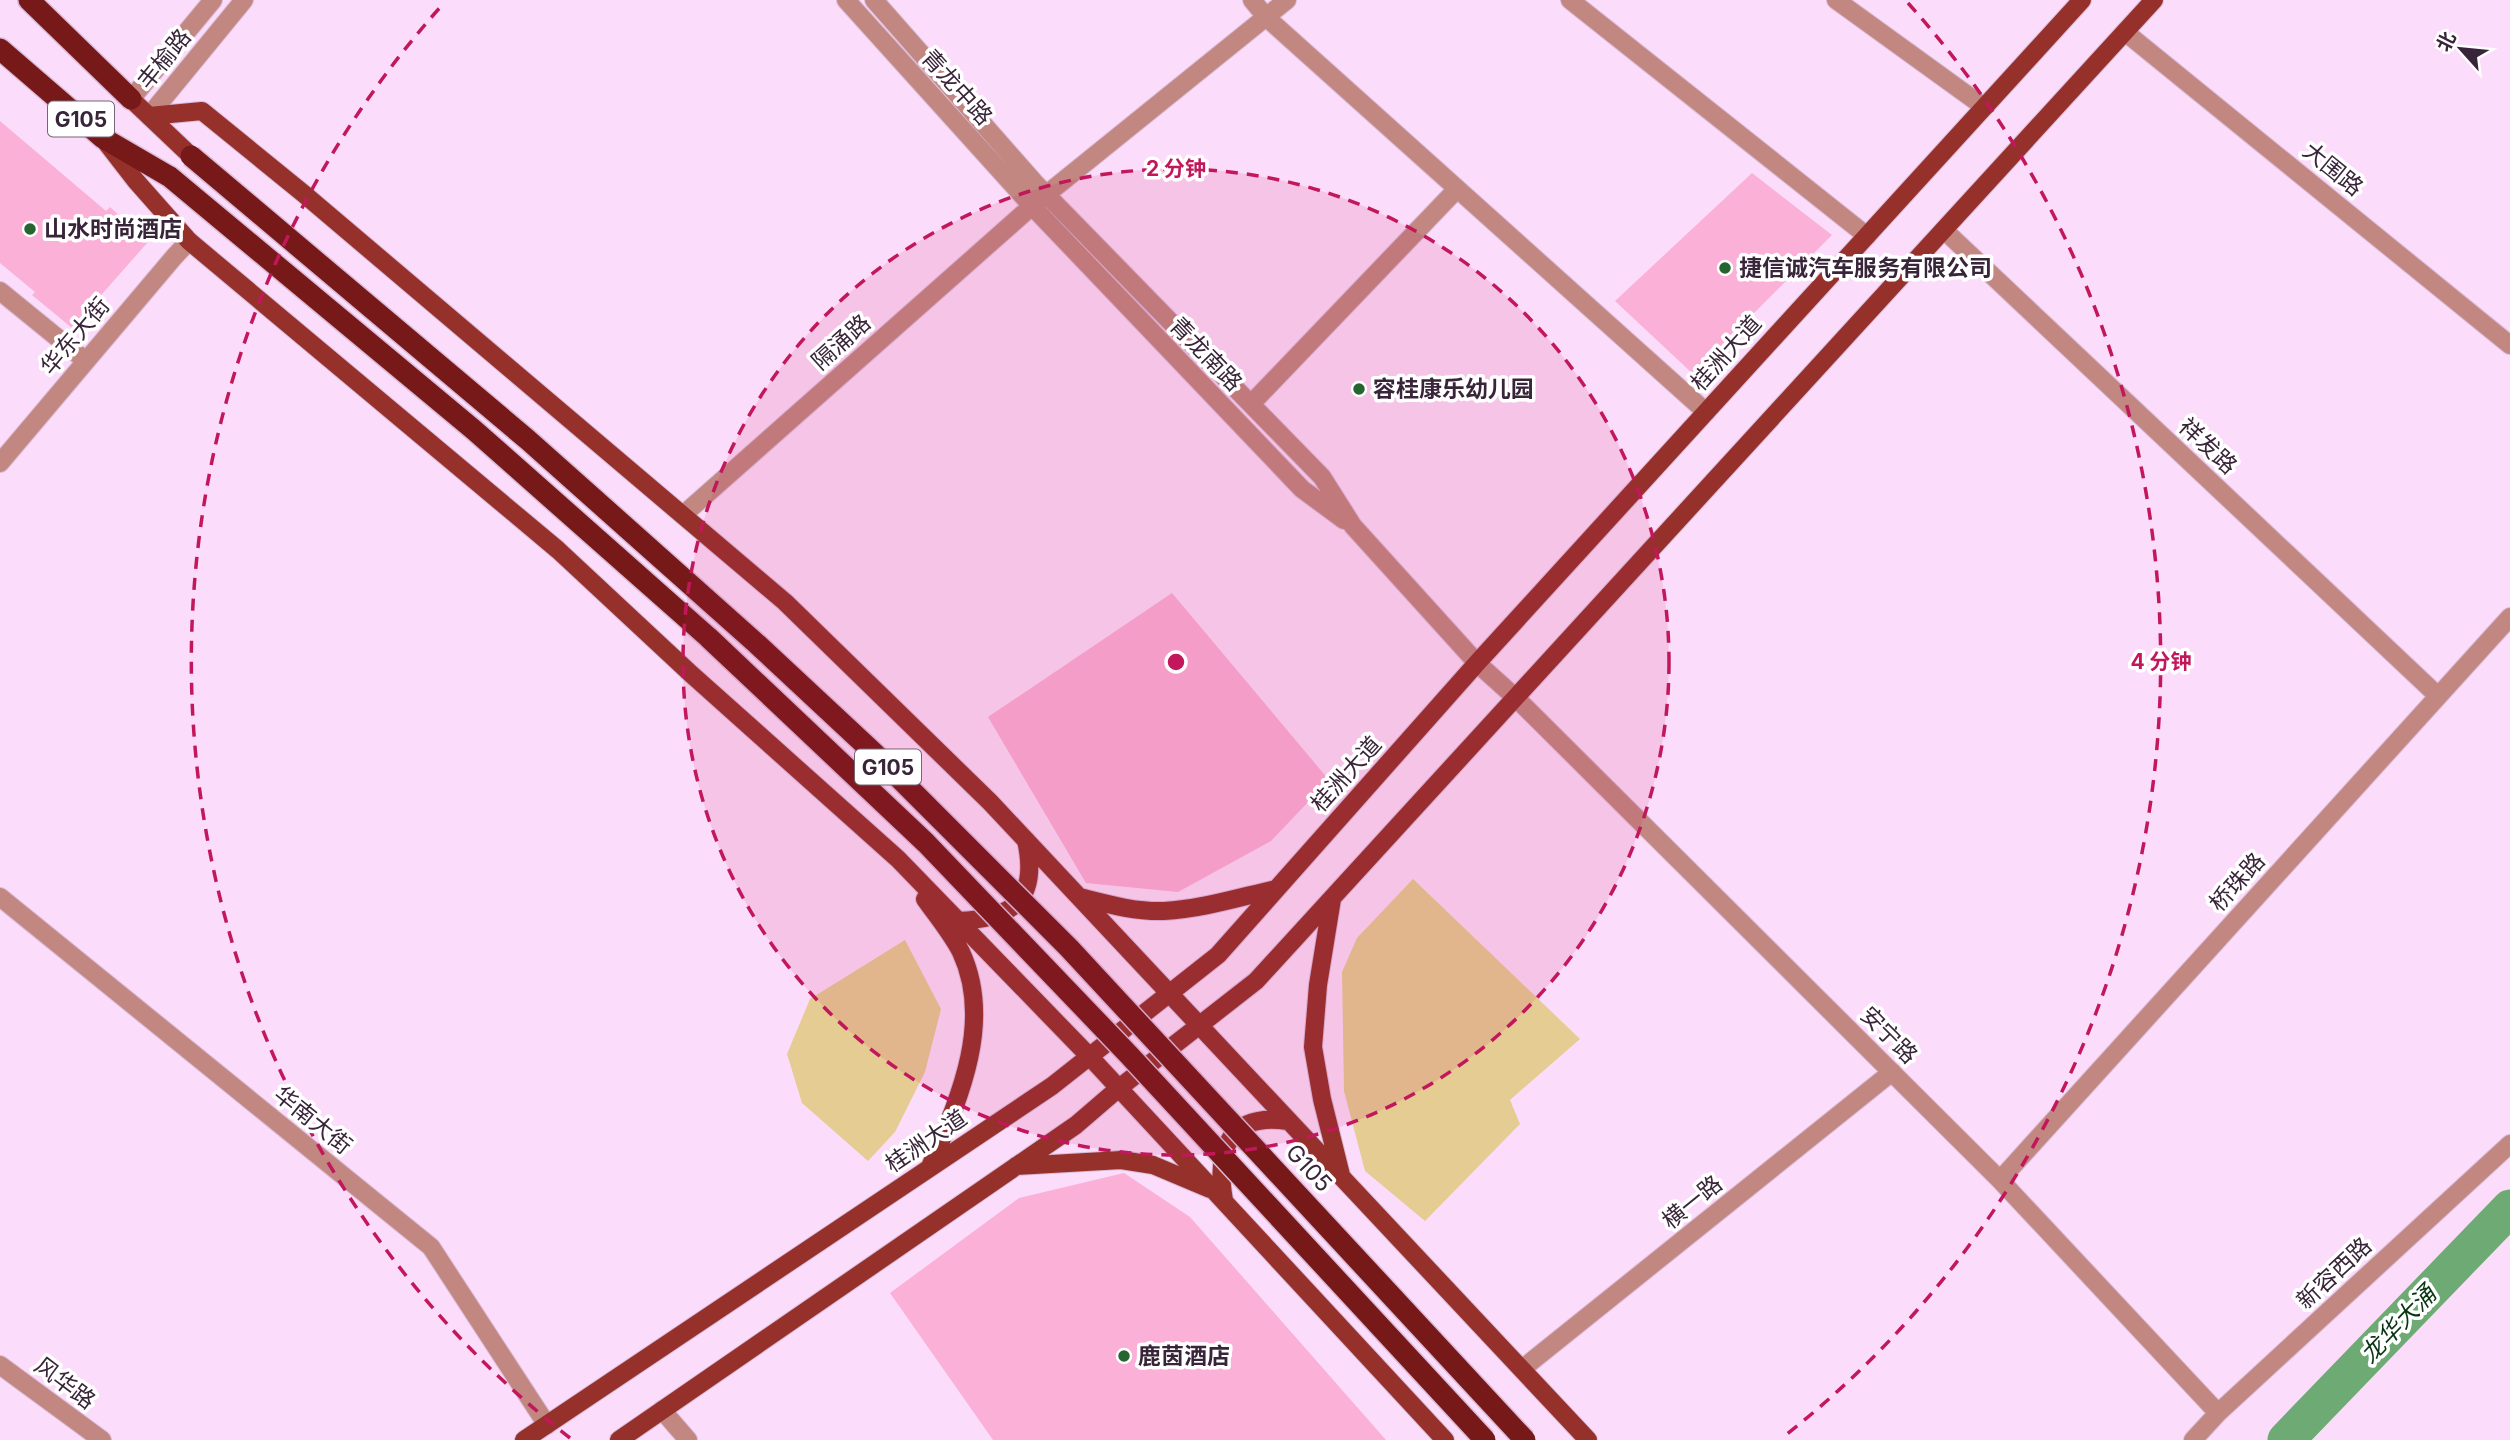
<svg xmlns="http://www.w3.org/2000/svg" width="2510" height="1440" viewBox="0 0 2510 1440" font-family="Inter,'Noto Sans SC',sans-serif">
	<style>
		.green { fill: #e5cc93 }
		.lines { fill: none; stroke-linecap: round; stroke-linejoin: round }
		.river { stroke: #6eaa74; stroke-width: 37 }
		.building { fill: #fbb0d8 }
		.minor-casing { stroke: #d9bbd8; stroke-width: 20 }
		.major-casing { stroke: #d9bbd8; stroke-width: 20 }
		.highway-casing { stroke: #d9bbd8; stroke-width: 24 }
		.minor { stroke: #c28781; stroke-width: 18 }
		.major { stroke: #95302b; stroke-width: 18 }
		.highway { stroke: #771918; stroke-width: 21 }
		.highway-bridge-casing { stroke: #d9bbd8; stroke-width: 24; stroke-linecap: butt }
		.highway-bridge { stroke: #771918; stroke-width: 21 }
		.ring { fill: none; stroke: #c2185b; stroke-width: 3.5; stroke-dasharray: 12 9 }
		.poi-dot { fill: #256630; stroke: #fff; stroke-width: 2.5 }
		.labels { text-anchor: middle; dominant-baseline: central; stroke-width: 7; stroke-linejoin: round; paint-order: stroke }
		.shield { fill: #fff; stroke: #746674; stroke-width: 2 }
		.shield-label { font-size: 21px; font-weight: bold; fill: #392539 }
		.street-label { font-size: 23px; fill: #392539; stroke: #fff }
		.poi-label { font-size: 23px; font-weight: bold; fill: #392539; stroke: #fff; text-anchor: start }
		.water-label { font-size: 24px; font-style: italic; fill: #093612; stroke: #fff }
		.centre { fill: #c2185b; stroke: #fff; stroke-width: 3.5 }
		.ring-label { font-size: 21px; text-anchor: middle; font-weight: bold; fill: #c2185b; stroke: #fff; stroke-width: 7; stroke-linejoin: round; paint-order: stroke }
	</style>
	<rect width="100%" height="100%" fill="#fcdcfb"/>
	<!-- green -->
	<path class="green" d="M1413,879L1580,1039L1510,1100L1520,1124L1425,1221L1365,1171L1344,1091L1342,972L1357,938Z
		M905,940L941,1009L925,1072L895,1132L868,1161L802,1103L787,1054L810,999Z"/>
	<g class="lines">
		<!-- river -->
		<path class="river" d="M2286,1440L2510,1208"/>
	</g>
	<!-- building -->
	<path class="building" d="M0,121L106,211L110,207L148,242L72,328L32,295L35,292L0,263Z
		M1752,173L1832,235L1693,374L1615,301Z
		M1172,593L1329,780L1271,841L1178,892L1086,883L988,717Z
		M1124,1173L1190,1217L1386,1440H993L890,1293L1019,1198Z"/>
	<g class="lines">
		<defs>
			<path id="minor" d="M846,0L1032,206L1302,489L1344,520
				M874,0L1036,184L1322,477L1353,526L1477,663L1517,699L2000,1180L2218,1413
				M1252,0L1267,18L1706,412
				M1570,0L1867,236
				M1836,0L1984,107
				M2125,32L2510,345
				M131,99L213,0
				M149,116L244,0
				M1944,230L2438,696
				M0,291L86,361
				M1251,404L1457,189
				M0,463L174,257L189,241
				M683,515L1032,206L1287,0
				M0,897L431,1247L547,1425
				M2000,1180L2510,617
				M0,1365L102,1440
				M1522,1369L1892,1072
				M662,1410L688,1440
				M2193,1440L2218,1413L2510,1144"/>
			<path id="major" d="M131,99L191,156
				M149,116L202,111L304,194L785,602L990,802L1588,1440
				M105,141L136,181L189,241L558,550L690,673L898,859L1090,1057L1445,1440
				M1079,897C1107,904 1135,912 1164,911C1202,909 1240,897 1276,889
				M925,899C937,916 952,934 961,952C994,1023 958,1101 930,1167
				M1332,899L1318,985L1313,1047L1322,1099L1341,1175
				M958,921C1014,919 1039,899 1026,840
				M1016,1166L1121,1160L1153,1165L1210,1189
				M1224,1200C1215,1150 1229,1112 1288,1121
				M524,1440L1052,1086L1218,955L1477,663L2082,0
				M619,1440L1076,1125L1119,1088L1256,981L2154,0"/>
			<path id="highway" d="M29,0L131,99
				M0,49L103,138L170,177"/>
		</defs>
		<!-- minor casing -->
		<use href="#minor" class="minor-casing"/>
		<!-- major casing -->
		<use href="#major" class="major-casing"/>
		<!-- highway casing -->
		<use href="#highway" class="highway-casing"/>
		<!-- minor -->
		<use href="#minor" class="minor"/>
		<!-- major -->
		<use href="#major" class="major"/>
		<!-- highway -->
		<use href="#highway" class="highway"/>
		<defs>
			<path id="highway-bridge" d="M191,156L528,440L757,644L874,753L1069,948L1525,1440
				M170,177L474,430L708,637L926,843L1129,1055L1485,1440"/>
		</defs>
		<!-- highway-bridge casing -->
		<use href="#highway-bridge" class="highway-bridge-casing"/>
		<!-- highway-bridge -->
		<use href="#highway-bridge" class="highway-bridge"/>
	</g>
	<!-- distance rings -->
	<circle cx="1176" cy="662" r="493" fill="#c2185b" fill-opacity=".12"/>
	<g class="ring">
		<circle cx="1176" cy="662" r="493"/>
		<path d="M570 1438A985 985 0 0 1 444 3M1908 3A985 985 0 0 1 1782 1438"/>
	</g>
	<!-- markers -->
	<g class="poi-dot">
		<circle cx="30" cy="229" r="7"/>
		<circle cx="1725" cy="268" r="7"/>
		<circle cx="1359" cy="389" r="7"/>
		<circle cx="1124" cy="1356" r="7"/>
	</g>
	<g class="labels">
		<!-- shield labels -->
		<g class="shield">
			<rect x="48" y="101.5" width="66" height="35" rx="5"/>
			<rect x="855" y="749.5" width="66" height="35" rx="5"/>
		</g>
		<g class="shield-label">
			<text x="81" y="119">G105</text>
			<text x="888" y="767">G105</text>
		</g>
		<!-- street labels -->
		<g class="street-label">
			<text transform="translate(164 59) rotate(-51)">丰榆路</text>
			<text transform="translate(957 87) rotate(48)">青龙中路</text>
			<text transform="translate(2333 169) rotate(39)">大围路</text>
			<text transform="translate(75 336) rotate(-50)">华东大街</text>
			<text transform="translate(841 342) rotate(-42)">隔涌路</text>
			<text transform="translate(1726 353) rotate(-48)">桂洲大道</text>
			<text transform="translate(1206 354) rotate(46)">青龙南路</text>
			<text transform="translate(2208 446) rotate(43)">祥发路</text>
			<text transform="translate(1346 774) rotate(-48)">桂洲大道</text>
			<text transform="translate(2237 882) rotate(-48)">桥珠路</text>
			<text transform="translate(1889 1035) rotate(45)">安宁路</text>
			<text transform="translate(313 1120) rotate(39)">华南大街</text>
			<text transform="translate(926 1141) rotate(-34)">桂洲大道</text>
			<text transform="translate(1309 1168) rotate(47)">G105</text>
			<text transform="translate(1692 1202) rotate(-39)">横一路</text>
			<text transform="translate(2334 1273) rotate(-43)">新容西路</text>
			<text transform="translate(65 1383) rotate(37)">风华路</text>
		</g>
		<!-- poi labels -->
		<g class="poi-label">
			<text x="44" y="229">山水时尚酒店</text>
			<text x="1739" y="268">捷信诚汽车服务有限公司</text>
			<text x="1373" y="389">容桂康乐幼儿园</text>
			<text x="1138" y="1356">鹿茵酒店</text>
		</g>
		<!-- water labels -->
		<g class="water-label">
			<text transform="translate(2398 1324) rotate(-46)">龙华大涌</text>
		</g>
	</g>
	<circle cx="1176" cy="662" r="10" class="centre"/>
	<g class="ring-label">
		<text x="1176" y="176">2 分钟</text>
		<text x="2161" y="669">4 分钟</text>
	</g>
	<!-- north arrow -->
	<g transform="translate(2461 49) rotate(297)" stroke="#ffffff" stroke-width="5" paint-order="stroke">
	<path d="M0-5L12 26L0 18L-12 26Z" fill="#392539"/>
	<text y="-10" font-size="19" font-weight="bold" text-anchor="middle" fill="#392539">北</text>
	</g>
</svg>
